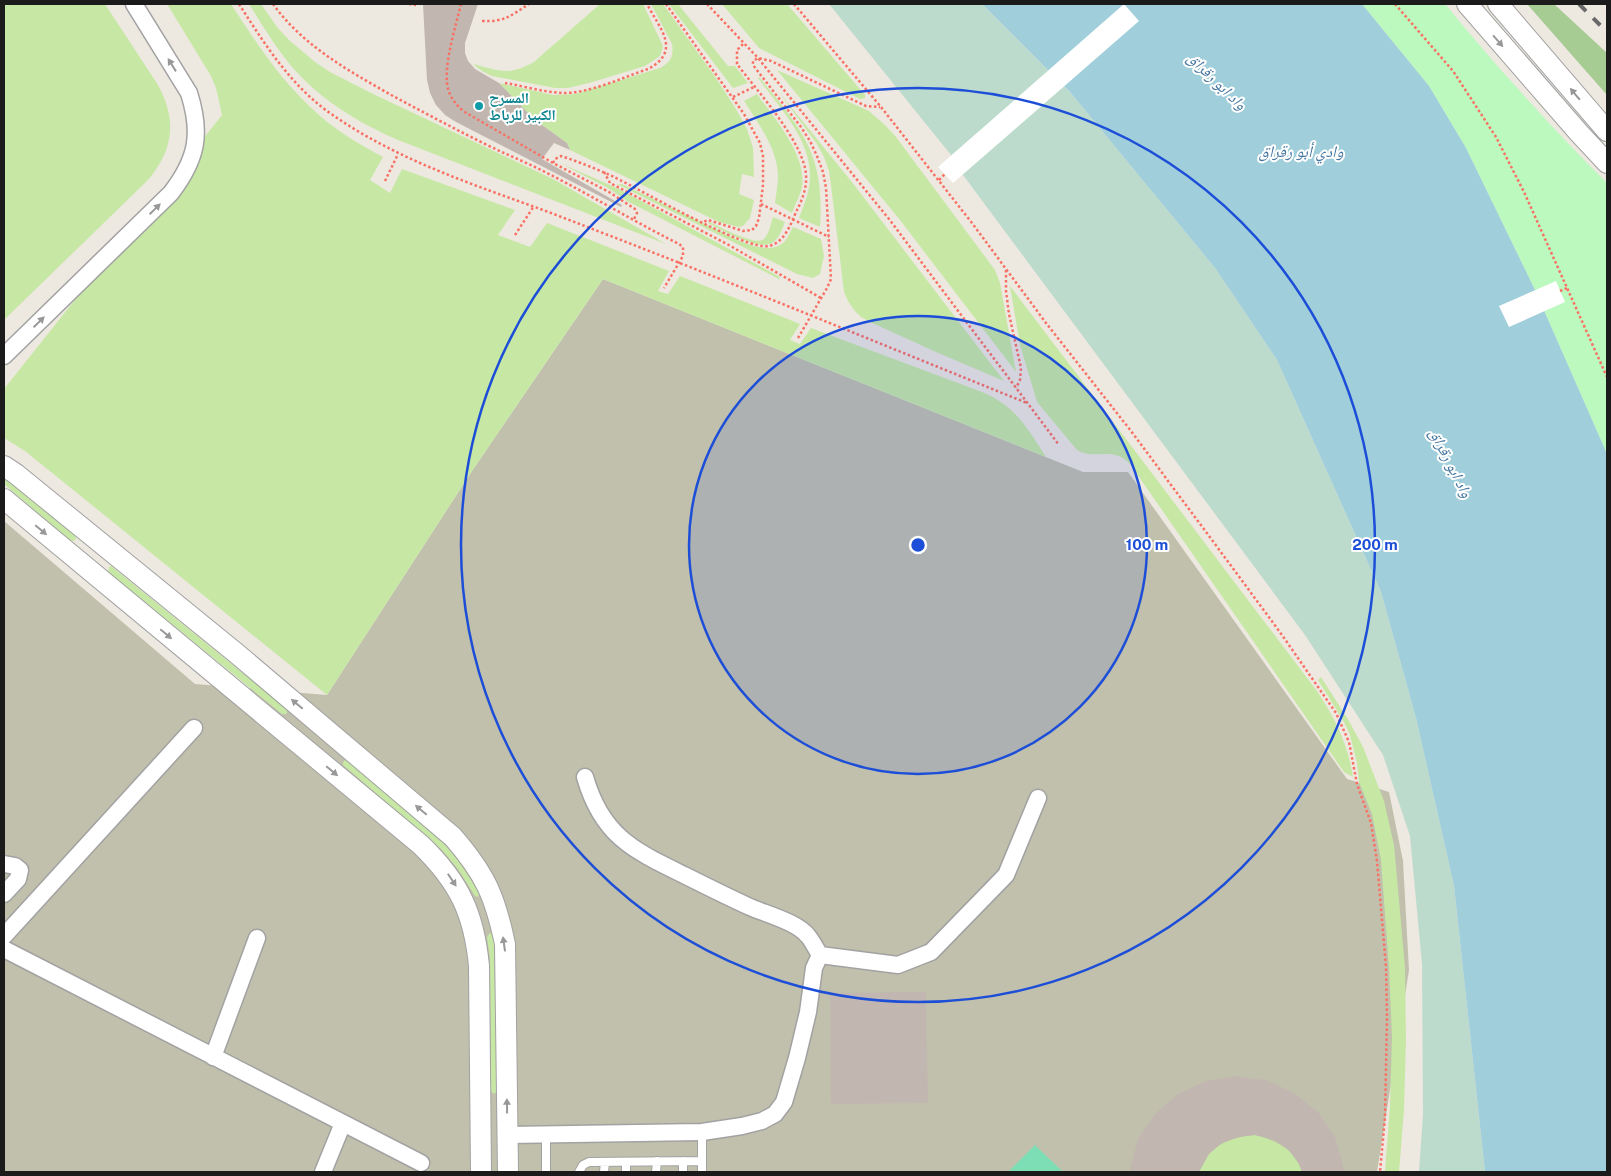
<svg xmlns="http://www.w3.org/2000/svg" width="1611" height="1176" viewBox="0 0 1611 1176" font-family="'Public Sans','Noto Naskh Arabic',sans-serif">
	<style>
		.construction { fill: #c1c0ac }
		.grass { fill: #c7e8a5 }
		.forest { fill: #a6cc94 }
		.wetland { fill: #bddbcc }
		.park { fill: #bbf9be }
		.pitch { fill: #7dddb5 }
		.water { fill: #a0cfdb }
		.pier { fill: #fff }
		.building { fill: #c1b7b0 }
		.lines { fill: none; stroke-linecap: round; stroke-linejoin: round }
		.service-casing { stroke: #a2a2a2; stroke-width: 10 }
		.minor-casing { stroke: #a2a2a2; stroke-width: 19 }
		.tertiary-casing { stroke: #a2a2a2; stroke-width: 22 }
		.path { stroke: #f97064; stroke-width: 2.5; stroke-dasharray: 2.5 2.5; stroke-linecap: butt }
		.service { stroke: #fff; stroke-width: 8 }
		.minor { stroke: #fff; stroke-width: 16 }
		.tertiary { stroke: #fff; stroke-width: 20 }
		.rail { stroke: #696969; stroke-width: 4; stroke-dasharray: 10 10; stroke-linecap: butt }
		.oneway { fill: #989898 }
		.ring { fill: none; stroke: #1d4ed8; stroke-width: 2.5 }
		.culture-dot { fill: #0f9aa8; stroke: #fff; stroke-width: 2 }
		.labels { text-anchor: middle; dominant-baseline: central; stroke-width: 4; stroke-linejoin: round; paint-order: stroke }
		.culture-label { font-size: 15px; font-weight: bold; fill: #0d838f; stroke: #fff; text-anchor: start }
		.water-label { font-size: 16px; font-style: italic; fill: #4676a1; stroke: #fff }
		.centre { fill: #1d4ed8; stroke: #fff; stroke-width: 2.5 }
		.ring-label { font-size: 15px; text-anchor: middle; font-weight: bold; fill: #1d4ed8; stroke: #fff; stroke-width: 4; stroke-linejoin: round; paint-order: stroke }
	</style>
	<rect width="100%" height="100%" fill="#ede8e0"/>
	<!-- construction -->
	<path class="construction" d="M603,279L1083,472H1128L1347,779L1389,792L1403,861L1409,970L1377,1172H4V521L195,684L327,695L472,471Z"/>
	<!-- grass -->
	<path class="grass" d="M4,4H105L158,85C177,120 174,149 148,180L4,320Z
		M167,4H231C257,44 282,83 319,115C338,132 361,145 383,157L370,180L390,193L402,169L515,210L498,235L530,247L547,223L669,271L658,291L668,294L680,276L800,324L790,340L800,344L811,328L982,392C1016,406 1027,428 1046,457L603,279L472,471L327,695L25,451L4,438V389L222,115L216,88L211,76Z
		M249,4H261L277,27L289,40L315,62L330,72L369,92L553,179L666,244L398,140C359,123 322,101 293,68C276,48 263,26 249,4Z
		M600,4H643L663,46L660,56L645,66L589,83L568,88H555L492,76L482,71L473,64C500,71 509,76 534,62Z
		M651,4H663L716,78L736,109L747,129L753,148L754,177L742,174L739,194L754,200L750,218L743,226L739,227L719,222L570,150L567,143L535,120L499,83L553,95L575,94L660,68C671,62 674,56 672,44Z
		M669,4H678L728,66H735L748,83L733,88Z
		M722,4H787L865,95V98L860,99L759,48Z
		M777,70L869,111L886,126L896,137L995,270L1000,283L1016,372L900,220Z
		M759,77C803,131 825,154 820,227L799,218C804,205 810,191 810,177C811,139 779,107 758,78Z
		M778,91L855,186L1004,381L936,352L870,322L861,317L854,310L848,301L844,292L831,185L829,171L824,157L817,144Z
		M757,94C774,118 807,155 802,187C800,196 795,204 792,213L775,203C776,194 778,185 778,175C777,148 758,123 744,101Z
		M560,163L621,190L780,277L779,279L627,201L608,188Z
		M617,184H622L738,240C752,246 773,254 785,241C788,237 791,231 793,227L821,239L824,256L820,274L813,278L797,274Z
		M773,217L785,222C782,229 779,239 772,243C759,251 722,230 708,223L709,222C719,226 756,247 764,239C769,234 771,223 773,217Z
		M1010,286L1317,691C1335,718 1348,744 1353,777L1344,772L1130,464C1112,445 1095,461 1077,450L1037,402L1020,345Z
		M4,476L75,534L76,539L74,541L69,540L4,484Z
		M111,566L287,709V713L286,714H282L108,572L109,567Z
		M1321,677L1349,721L1363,747L1384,801L1394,845L1405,968L1406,1039L1404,1110L1399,1172H1385L1390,1105L1392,1037L1389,968L1381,860L1372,814L1359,782L1357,763L1350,735L1344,722L1318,680Z
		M345,760H348L445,845C459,860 469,876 479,894L478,897L475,896L458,869L441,849L343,765V763Z
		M490,933L494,936L497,1091L494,1094L491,1091L490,959L487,937Z
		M1255,1135C1277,1141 1295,1149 1302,1172H1199C1206,1146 1231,1137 1255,1135Z"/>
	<!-- forest -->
	<path class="forest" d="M1527,4H1554L1607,53V95Z"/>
	<!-- wetland -->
	<path class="wetland" d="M829,4H982L1070,92L1215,268L1277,360L1381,592L1416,718L1454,886L1485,1172H1419L1423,1115L1422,964L1410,836L1383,755L1305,635L963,175L951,155Z"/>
	<!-- park -->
	<path class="park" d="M1362,4H1445C1496,66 1550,126 1607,183V454L1535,290L1466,148L1429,86Z"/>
	<!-- pitch -->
	<path class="pitch" d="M1035,1145L1063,1172H1008Z"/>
	<!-- water -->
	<path class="water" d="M982,4H1362L1429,86L1466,148L1535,290L1607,454V1172H1485L1454,886L1416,718L1381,592L1277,360L1215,268L1070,92Z"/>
	<!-- pier -->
	<path class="pier" d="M1124,4L1139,21L953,183L938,167Z
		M1556,281L1565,302L1509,327L1499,306Z"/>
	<!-- building -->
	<path class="building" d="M423,4H478L465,43V53L468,61L475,69L499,83L535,120L567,143L570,150L554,143L542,159L622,205L621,207L456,122L445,115L436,105L430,93L427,80Z
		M926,992L928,1103L831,1104L830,993Z
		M1236,1076L1266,1080L1294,1093L1318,1112L1335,1137L1345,1172H1302L1299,1164L1288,1149L1272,1139L1255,1135L1238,1137L1222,1143L1209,1154L1199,1172H1129L1138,1139L1155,1114L1178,1094L1206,1081Z"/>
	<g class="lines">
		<defs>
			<path id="service" d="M546,1136V1172
				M579,1172L583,1165L589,1162L702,1161
				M604,1172L605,1162
				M626,1172V1162
				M656,1172L657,1161
				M683,1172V1161
				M702,1172V1132"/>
			<path id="minor" d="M4,356L171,193C197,159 202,134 189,93L134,4
				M585,777C602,836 633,850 684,875C706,886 728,897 750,907C766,914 797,922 808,936C813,942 816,949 820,955
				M4,864L15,866L20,870L18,879L4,894
				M4,936L194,728
				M4,949L421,1163
				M213,1057L257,938
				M507,1135L702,1132L742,1126L762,1121L775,1114L784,1102L797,1058L808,1012L814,968L820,955L898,965L931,952L1006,875L1038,798
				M323,1172L343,1123"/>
			<path id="tertiary" d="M1467,4L1579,133L1607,163
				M1498,4L1607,131
				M4,466L16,474L236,653L453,837C485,874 495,896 505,944L508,1172
				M4,499L421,845C459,882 474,913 479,966L481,1172"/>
		</defs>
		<!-- service casing -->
		<use href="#service" class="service-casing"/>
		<!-- minor casing -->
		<use href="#minor" class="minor-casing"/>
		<!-- tertiary casing -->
		<use href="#tertiary" class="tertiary-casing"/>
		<!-- path -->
		<path class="path" d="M239,4C264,43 289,83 327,111C390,156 460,180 532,206C557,215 582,225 608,235C748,289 888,347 1027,403
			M273,4C303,46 349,71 393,96C423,112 453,128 483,143C501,152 518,159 535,167C584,191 631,220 679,244L683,247V256L664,288
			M409,4L416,5
			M461,4C456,26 441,71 449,92C452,100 457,105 463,111L553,163L609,192L635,209L637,213L633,221
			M666,4L744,114L760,143L763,156V185L759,218L756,226L752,230L743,231L708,220L703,222
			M707,4L758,58L889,219L1059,445
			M794,4L881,107L972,223L1046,323L1131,431L1232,567L1282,635L1336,713L1349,742L1357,784L1371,823L1377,861L1386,967L1387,1017L1385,1117L1380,1172
			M1395,4L1453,71L1496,137L1524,192L1607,377
			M482,21C505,22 510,16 529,4
			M505,83C523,86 543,92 562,93C588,94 624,77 648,69C682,51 660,29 647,4
			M733,97L754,87
			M553,163L555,159L561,156C579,162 597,169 614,177C641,190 746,251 769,246C786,242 791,222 798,208C803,198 807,186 806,175C804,142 757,91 737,64V50L744,43
			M604,172L610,183L727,244L821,298
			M939,180L945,174
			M385,181L398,154
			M761,204L829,237
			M515,235L534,206
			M1006,270V291L1009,314L1021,368L1020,380L1016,388
			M1560,291L1567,288
			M798,338L827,288L831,279L826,188L823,172L817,156L810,141L801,127L753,65V61L758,58L771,61L866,106L880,107"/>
		<!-- service -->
		<use href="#service" class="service"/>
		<!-- minor -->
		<use href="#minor" class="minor"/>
		<!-- tertiary -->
		<use href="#tertiary" class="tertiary"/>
		<!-- rail -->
		<path class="rail" d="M1579,4L1607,32"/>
	</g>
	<!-- one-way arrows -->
	<defs><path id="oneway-solid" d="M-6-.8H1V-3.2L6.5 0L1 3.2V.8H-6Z" transform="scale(1.25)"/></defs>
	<g class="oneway">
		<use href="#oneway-solid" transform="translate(1498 41) rotate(49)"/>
		<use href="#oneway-solid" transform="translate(172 65) rotate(-122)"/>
		<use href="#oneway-solid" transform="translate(1575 94) rotate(-130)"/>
		<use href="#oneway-solid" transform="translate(155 209) rotate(-44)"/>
		<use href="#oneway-solid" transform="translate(39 322) rotate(-44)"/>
		<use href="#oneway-solid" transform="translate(41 530) rotate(40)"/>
		<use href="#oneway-solid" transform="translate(166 634) rotate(40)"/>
		<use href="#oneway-solid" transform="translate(297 704) rotate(-140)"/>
		<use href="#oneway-solid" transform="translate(332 771) rotate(40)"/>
		<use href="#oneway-solid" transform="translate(421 810) rotate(-140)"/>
		<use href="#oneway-solid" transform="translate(452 880) rotate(56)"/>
		<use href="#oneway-solid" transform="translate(504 944) rotate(-98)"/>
		<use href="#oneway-solid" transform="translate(507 1106) rotate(-91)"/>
	</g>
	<!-- distance rings -->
	<circle cx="918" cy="545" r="229" fill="#1d4ed8" fill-opacity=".12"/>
	<g class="ring">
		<circle cx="918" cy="545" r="229"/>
		<circle cx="918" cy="545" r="457"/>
	</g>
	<!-- markers -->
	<circle class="culture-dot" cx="479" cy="106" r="5"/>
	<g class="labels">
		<!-- culture labels -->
		<g class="culture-label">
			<text x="489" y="97">المسرح<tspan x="489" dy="17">الكبير للرباط</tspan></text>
		</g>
		<!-- water labels -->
		<g class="water-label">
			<text transform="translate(1217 81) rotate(44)">واد ابو رقراق</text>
			<text x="1301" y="151">وادي أبو رقراق</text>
			<text transform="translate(1451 463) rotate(63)">واد ابو رقراق</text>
		</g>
	</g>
	<circle cx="918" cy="545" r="8" class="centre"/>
	<g class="ring-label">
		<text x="1147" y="550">100 m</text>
		<text x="1375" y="550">200 m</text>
	</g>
	<!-- border -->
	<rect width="1611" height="1176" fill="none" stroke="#1b1b1b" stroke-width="10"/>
</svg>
